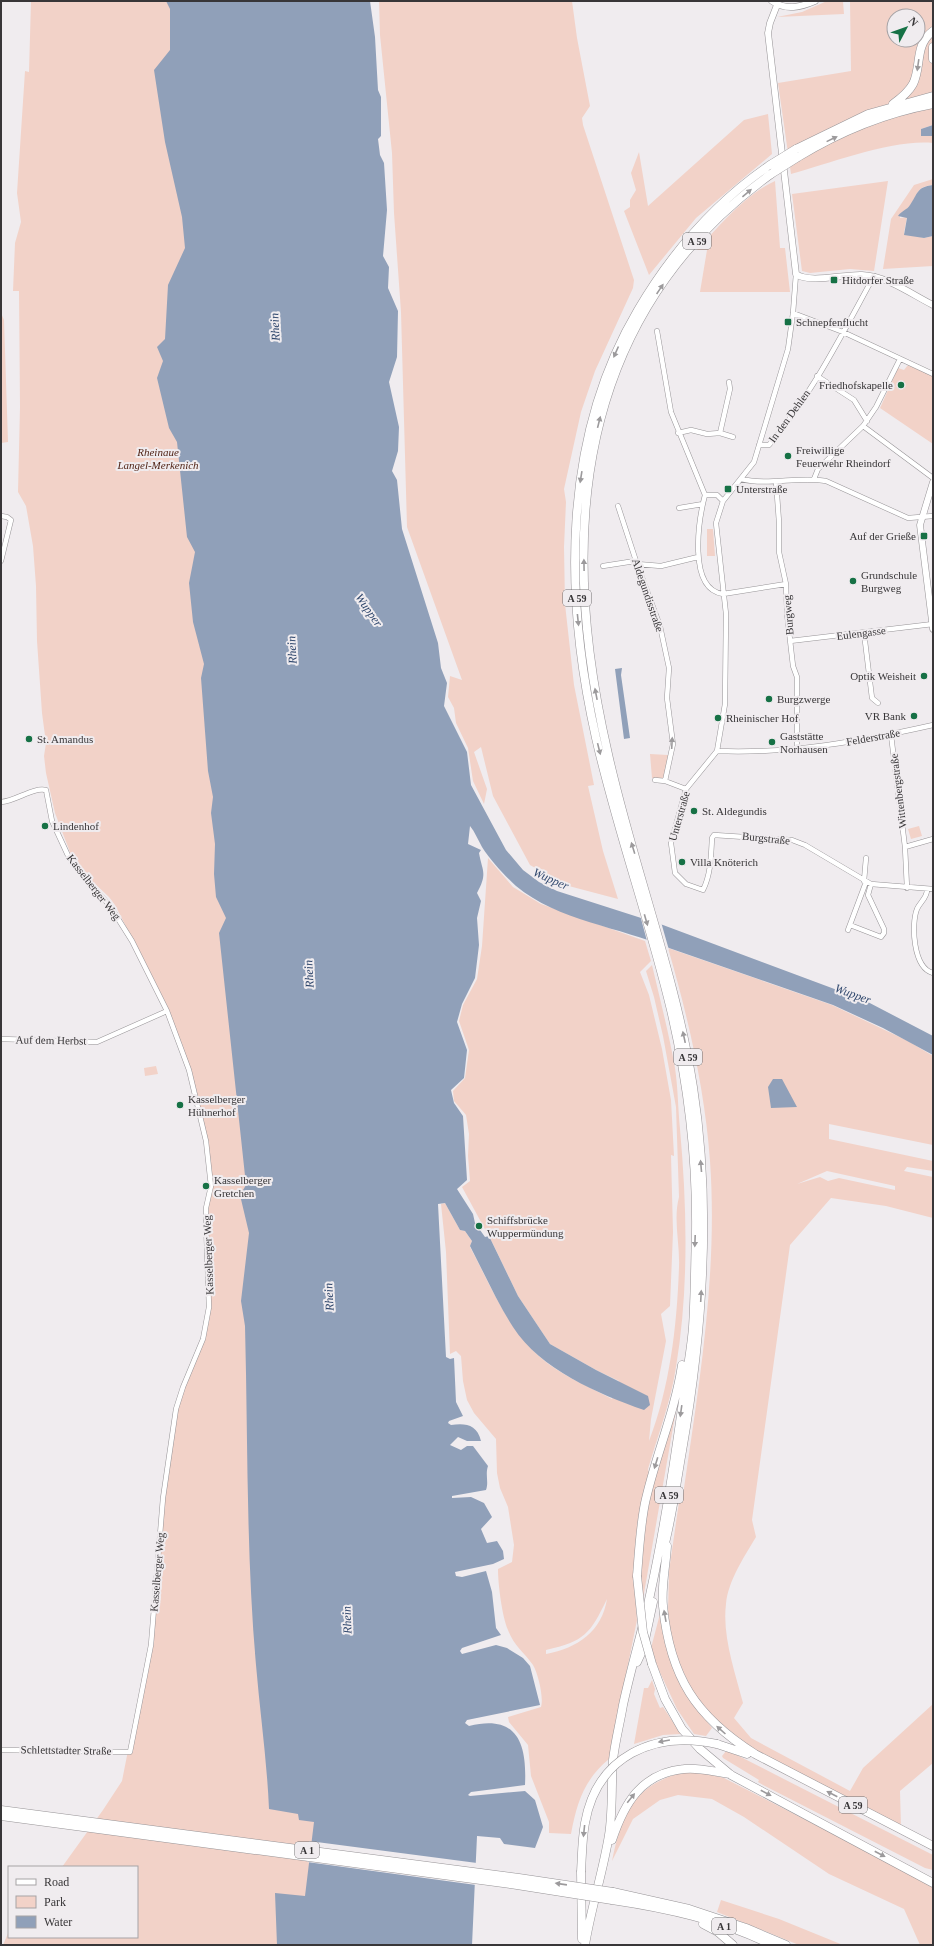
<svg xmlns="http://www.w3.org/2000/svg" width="934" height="1946" viewBox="0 0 934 1946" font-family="Georgia,serif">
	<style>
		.green { fill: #f2d2c8; fill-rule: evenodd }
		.water { fill: #90a0b9 }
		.pier { fill: #f0ecef }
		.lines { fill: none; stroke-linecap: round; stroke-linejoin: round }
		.street-casing { stroke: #979497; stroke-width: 5.5 }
		.secondary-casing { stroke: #979497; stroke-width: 7 }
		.highway-casing { stroke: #979497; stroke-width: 9 }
		.street { stroke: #fff; stroke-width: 4.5 }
		.secondary { stroke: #fff; stroke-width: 6 }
		.highway { stroke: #fff; stroke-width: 8 }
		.highway-bridge-casing { stroke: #979497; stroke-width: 9; stroke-linecap: butt }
		.highway-bridge { stroke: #fff; stroke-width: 8 }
		.oneway { fill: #9c9a9c }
		.poi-dot { fill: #167145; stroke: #f0ecef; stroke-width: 1.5 }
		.labels { text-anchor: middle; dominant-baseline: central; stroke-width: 4; stroke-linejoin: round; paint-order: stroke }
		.shield { fill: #f0ecef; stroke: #6f6d6f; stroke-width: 1 }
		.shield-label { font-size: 10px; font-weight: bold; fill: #383638 }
		.poi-label { font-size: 11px; fill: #383638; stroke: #f0ecef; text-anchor: start }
		.street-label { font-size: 11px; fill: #383638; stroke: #f0ecef }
		.park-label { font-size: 11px; font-style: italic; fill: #512417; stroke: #f0ecef }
		.water-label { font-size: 12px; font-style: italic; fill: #2e466c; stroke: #f0ecef }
	</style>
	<rect width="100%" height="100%" fill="#f0ecef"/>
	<!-- green -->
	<path class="green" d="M31,1H273L377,1945H3L9,1931V1937H137V1867H62L103,1810L122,1781L149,1644L159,1540L177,1409L209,1322L210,1308L207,1207L213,1189L210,1161L197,1093L183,1047L165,1003L115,905L109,897L78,868L73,860L55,813L46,773L44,756L46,743L42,713L37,641L36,586L33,546L26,506L18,492L20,407L19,291H13L15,243L21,222L17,193L25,71L29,72Z
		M379,1H572L577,38L590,106L582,118L583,125L634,280L633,288L595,371L581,412L564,489L566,502L564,547L565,604L574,685L594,785L588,786L603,851L618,899L565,885L530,865L493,796L481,747L474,752L487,789L484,804L473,781L468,748L456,723L454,708L448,697L450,676L462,680L407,527L401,312L394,213L392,153L380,35Z
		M827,1H843L844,14L777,17L802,12Z
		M850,1H933V125L921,129V136H933V143C893,139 831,163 791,174L778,83L851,71ZM894,16H918V40H894Z
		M768,114L772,154L696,218L649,275L624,211L630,207V200L636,190L631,173L639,152L648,206L744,120Z
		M933,179V185C915,187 919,194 910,206C908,209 903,211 900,214V218L907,217L904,233L924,238L933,236V266L883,269L891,219L914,185Z
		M775,181L780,248H785L790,292H700L707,250H697C717,228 747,193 775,181Z
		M888,181L874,271L850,269L810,273L802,271L792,194Z
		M1,313L4,320L8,442L1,443Z
		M908,365L933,376V444L880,408L898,368L904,370Z
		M707,529H713L715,556H707Z
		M650,754L668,755L664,778H652Z
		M919,826L922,836L911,839L908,829Z
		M488,858L513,887L541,904L645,941L651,961L640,972L649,995L662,1049L671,1100L674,1156L671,1155L673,1232L670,1306L661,1314L666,1341L651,1419L649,1441C670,1387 677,1325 679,1267C680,1243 673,1220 679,1197L676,1107L663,1036L654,997L646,971L652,965C660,999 669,1034 675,1068C678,1088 678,1109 680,1129C687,1207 689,1289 676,1367C671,1401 658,1435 648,1469L649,1473L638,1518L635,1553L634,1576L637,1620L609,1759C584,1780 577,1802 571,1834L549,1833V1822L531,1776L528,1745L509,1722L508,1717L541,1707C544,1698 538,1673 533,1665C524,1652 514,1646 508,1630C502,1616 498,1584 498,1569L512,1562L514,1545L508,1507L500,1488L497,1473L496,1439L474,1413L467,1400L463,1381L461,1356L456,1351L450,1354L446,1252L441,1204L445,1203L460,1230L465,1231L472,1241L470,1247C490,1284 507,1328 540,1357C560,1375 588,1386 612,1399L619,1381L596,1370L550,1344L518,1296L493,1244L462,1187L470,1181L468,1156L469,1134L466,1115L454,1101L453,1091L465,1078L469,1050L459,1021L463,1005L477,979L482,946ZM607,1599C602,1631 578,1648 546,1654V1650C585,1641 590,1634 607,1599Z
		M668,948L832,1005L908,1041L933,1056V1145L829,1124V1139L933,1161V1171L907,1167L904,1171L933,1177V1218L886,1206L831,1198L790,1245L752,1520L756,1537C744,1557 728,1581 726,1604C722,1636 735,1672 743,1703L734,1718L751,1738L850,1791L863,1768L933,1704V1763L900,1791L901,1827L754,1750L725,1731L696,1698L677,1659L671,1635L668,1611L669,1571L680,1495H683C699,1385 718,1273 710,1161C705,1090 688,1017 668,948ZM827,1171L895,1186V1190L839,1178L828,1181L820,1177L797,1184Z
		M156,1066L158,1074L145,1076L144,1068Z
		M678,1399L643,1599C640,1586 641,1572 641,1559C644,1504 663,1452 678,1399Z
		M661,1610L664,1633L702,1715L712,1728L706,1736L694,1734L677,1709L657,1666L651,1648Z
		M652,1680L655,1689L654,1694L660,1708L663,1707L681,1734L663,1735L634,1744L644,1688H648Z
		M727,1750L933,1855V1870L925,1868L763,1785L758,1782L759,1780L723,1758L722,1756Z
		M683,1772H701L724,1778L933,1885V1945H920L904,1909L829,1874L744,1817L712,1799L678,1795L660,1800L633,1819L612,1861C622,1813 632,1787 683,1772Z
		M721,1900L779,1919L843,1945H799L717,1912Z"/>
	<!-- water -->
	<path class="water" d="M166,1H370L375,37L378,90L381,97V136L378,139L380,155L384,163L387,210L383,256L389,267L388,288L398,311L397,357L389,382L399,427L398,451L392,471L397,480L402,529L438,643L441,668L447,683L444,706L467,752L471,785L506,850L523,870L539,882L557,891L663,925L864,1000L933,1036V1055L883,1028L833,1005L669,948C620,927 558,921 516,886C504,875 491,861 482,847C478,840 475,832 470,826L468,844L481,850L479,853C482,871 488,873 477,893L481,901L477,918L479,945L475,978L462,1004L457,1022L467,1050L464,1078L451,1090L454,1103L463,1116L467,1180L457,1189L473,1214L475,1223L485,1237L489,1236L518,1296L550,1344L596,1370L648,1396L650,1405L644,1410C598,1394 540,1369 513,1327C497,1302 484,1273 470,1246L472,1241L465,1231L460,1230L445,1203L438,1204L446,1357L450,1359L454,1358L456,1402L463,1416L449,1421L448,1423L451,1425C465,1423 477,1424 481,1441H467L458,1437L450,1445L461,1450L467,1446H473L488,1466C485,1475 489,1482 486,1490L452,1496V1498L471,1497L484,1503L492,1517L481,1529L487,1543L497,1541L503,1551L504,1559L493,1564L455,1572L456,1576L462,1577L486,1571L492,1592L496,1628L501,1635L462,1648L460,1651L462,1654L496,1645L507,1648L523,1658L530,1666L540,1705L467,1720L465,1723L469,1726C517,1714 527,1743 525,1785L471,1792L468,1795L470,1796L525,1791L535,1800L543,1827L535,1848L504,1844L500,1838L477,1836L472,1945H277L275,1893L305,1896L314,1822L299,1820L298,1814L269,1809C267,1761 260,1713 256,1665C246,1553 248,1438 245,1326L241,1301L249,1233L240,1195L246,1185L219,933L226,918L216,897L214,874L215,844L211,813L213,797L208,771L201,678L204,664L193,622L189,583L195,552L187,537L177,442L169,428L157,378L163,361L157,347L165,339L168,285L185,248L182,217L165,142L154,70L170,50V9Z
		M933,125V136H921V129Z
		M933,185V236L924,238L904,235L907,218L898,216C901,211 907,210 910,205C918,194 916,187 933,185Z
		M622,668L621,675L630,738L624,739L615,669Z
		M773,1079H782L797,1107L771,1108L768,1087Z"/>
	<!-- pier -->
	<path class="pier" d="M640,915L661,922L669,950L647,941Z
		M309,1841L477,1863L476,1885L307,1862Z"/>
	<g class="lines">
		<defs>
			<path id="street" d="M796,274L793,313L788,349L754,462L723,501L716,523L726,614L725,704L717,751L686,789L671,843L675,873L686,884L703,890C711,874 711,856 712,838L714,835L792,840L805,845L871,884L933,889
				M793,313L843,332L933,374
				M657,331L671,412L705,495H717L723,501
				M817,376L854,400L867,421
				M863,426L933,478
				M678,433L691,430L707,434L720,433L733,437
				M720,433L730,389L729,382
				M759,445H769C812,395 842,334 874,276
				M741,479C769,486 798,476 826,481L908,518L933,516
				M814,479L818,469L863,426L876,407L900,359
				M776,481L779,522V552L786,584L787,614L793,666L797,677V749
				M705,495C699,518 687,589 723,594L786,584
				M618,506L637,564L660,626L669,668L667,698L673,744L665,781
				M679,508L703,504
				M1,516L7,517L11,520L1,561
				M637,564L661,566L698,557
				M603,566L635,561
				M864,633L872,698L878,703
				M790,641L933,624
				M891,735L905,847L907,888
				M717,751C790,754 862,741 933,725
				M655,780L665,781L686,789
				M1,802C16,801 33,787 46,790L52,821L71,862L110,906L132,941L167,1011L189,1070L206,1141L211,1186L206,1208V1224L209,1307L203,1339L183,1387L176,1409L163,1498L151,1645L130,1752L1,1750
				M905,847L933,839
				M864,881L866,858
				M927,890C927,898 920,902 917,909C911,924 913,968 933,973
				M850,925L881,937L884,933V929L868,895L871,884
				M848,930L866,882
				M1,1039L97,1042L167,1011"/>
			<path id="secondary" d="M772,1C786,11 801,7 815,1
				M777,5L770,23L768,33L796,274C809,284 845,274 862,275C887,276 911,294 933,305
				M933,482L920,525L933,629"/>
			<path id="highway" d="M933,47V59
				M893,104C900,99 908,93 913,84C922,66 914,45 933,31
				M796,149L868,114L933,96
				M798,157C839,132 885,113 933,104
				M667,1546C666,1565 661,1587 663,1606C670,1677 696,1717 755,1754L933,1846
				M663,1551C672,1518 676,1485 682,1451C703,1331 712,1208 693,1087C675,973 633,866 608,754C557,535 574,316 771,174
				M637,1576C639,1552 640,1528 645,1503C655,1457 675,1412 682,1365
				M637,1662L643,1649L653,1602
				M652,1664L665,1699L682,1729L700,1749L731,1775L933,1883
				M717,1744L747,1754
				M612,1840C624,1804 641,1773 684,1769C699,1767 714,1772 730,1774
				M581,1872L582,1939
				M613,1892L689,1909L746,1928L786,1945
				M612,1900C666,1908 722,1920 772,1945
				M703,1924L718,1932L733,1945
				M585,1945C591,1908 603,1872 609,1835C613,1810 611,1785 613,1760C615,1742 620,1723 623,1705C631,1668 642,1632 650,1595C664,1531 674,1466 683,1401C686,1376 691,1352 693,1327C695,1296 695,1264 696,1233C697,1158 688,1083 671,1010C649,918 617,830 596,738C564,597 562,438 638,310C671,254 716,202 770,165"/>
		</defs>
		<!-- street casing -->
		<use href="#street" class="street-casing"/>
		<!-- secondary casing -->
		<use href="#secondary" class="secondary-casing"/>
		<!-- highway casing -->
		<use href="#highway" class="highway-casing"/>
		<!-- street -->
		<use href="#street" class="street"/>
		<!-- secondary -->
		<use href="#secondary" class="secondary"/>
		<!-- highway -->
		<use href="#highway" class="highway"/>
		<defs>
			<path id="highway-bridge" d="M770,165L796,149
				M771,174L798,157
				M637,1576L643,1632L652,1664
				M1,1810L519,1878L613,1892
				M1,1816L517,1885L612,1900
				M581,1872C582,1856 582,1839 585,1823C597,1756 654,1730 717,1744"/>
		</defs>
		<!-- highway-bridge casing -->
		<use href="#highway-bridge" class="highway-bridge-casing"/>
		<!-- highway-bridge -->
		<use href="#highway-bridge" class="highway-bridge"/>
	</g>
	<!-- one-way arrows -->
	<defs><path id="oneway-solid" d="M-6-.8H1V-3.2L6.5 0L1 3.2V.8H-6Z"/></defs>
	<g class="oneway">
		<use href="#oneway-solid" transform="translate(918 65) rotate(98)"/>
		<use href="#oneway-solid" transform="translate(832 139) rotate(-26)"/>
		<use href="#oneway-solid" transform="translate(747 193) rotate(-40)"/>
		<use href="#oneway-solid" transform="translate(660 289) rotate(-56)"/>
		<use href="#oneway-solid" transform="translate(616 352) rotate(114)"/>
		<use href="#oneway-solid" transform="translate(599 422) rotate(-76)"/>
		<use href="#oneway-solid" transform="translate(581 477) rotate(99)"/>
		<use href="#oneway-solid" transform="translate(584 565) rotate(-91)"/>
		<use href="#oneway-solid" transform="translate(578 620) rotate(84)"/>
		<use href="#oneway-solid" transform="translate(596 694) rotate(-101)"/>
		<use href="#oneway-solid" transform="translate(672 743) rotate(-87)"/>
		<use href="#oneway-solid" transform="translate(599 749) rotate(76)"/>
		<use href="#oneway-solid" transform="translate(633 848) rotate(-107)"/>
		<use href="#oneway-solid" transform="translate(646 920) rotate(74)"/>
		<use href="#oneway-solid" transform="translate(684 1037) rotate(-102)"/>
		<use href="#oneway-solid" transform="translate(701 1166) rotate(-95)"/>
		<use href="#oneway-solid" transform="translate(695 1241) rotate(92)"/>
		<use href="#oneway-solid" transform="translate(701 1296) rotate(-87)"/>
		<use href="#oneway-solid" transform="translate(681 1411) rotate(98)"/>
		<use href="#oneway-solid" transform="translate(656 1463) rotate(107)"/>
		<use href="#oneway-solid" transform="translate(665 1616) rotate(-100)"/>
		<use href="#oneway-solid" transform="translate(721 1730) rotate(-138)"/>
		<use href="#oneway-solid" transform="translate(664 1741) rotate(170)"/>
		<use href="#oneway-solid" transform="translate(766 1793) rotate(28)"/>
		<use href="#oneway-solid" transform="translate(832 1794) rotate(-153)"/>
		<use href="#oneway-solid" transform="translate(631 1798) rotate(-51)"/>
		<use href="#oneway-solid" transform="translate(584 1831) rotate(96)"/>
		<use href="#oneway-solid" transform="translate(880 1854) rotate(28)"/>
		<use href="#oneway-solid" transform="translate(561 1884) rotate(-172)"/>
	</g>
	<!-- markers -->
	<g class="poi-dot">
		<rect x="830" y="276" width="8" height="8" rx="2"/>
		<rect x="784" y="318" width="8" height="8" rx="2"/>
		<circle cx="901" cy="385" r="4"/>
		<circle cx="788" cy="456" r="4"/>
		<rect x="724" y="485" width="8" height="8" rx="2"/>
		<rect x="920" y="532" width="8" height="8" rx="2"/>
		<circle cx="853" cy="581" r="4"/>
		<circle cx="924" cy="676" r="4"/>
		<circle cx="769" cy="699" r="4"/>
		<circle cx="914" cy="716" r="4"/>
		<circle cx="718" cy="718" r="4"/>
		<circle cx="29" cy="739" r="4"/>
		<circle cx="772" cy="742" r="4"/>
		<circle cx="694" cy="811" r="4"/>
		<circle cx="45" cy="826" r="4"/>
		<circle cx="682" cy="862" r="4"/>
		<circle cx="180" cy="1105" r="4"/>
		<circle cx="206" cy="1186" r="4"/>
		<circle cx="479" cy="1226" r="4"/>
	</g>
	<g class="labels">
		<!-- shield labels -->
		<g class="shield">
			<rect x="683" y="233" width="28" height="16" rx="3"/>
			<rect x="563" y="590" width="28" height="16" rx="3"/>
			<rect x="674" y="1049" width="28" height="16" rx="3"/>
			<rect x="655" y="1487" width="28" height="16" rx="3"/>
			<rect x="839" y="1797" width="28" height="16" rx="3"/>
			<rect x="295" y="1842" width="24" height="16" rx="3"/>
			<rect x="712" y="1918" width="24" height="16" rx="3"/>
		</g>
		<g class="shield-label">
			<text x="697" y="241">A 59</text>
			<text x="577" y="598">A 59</text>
			<text x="688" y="1057">A 59</text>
			<text x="669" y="1495">A 59</text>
			<text x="853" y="1805">A 59</text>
			<text x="307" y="1850">A 1</text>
			<text x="724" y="1926">A 1</text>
		</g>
		<!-- poi labels -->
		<g class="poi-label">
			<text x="842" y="280">Hitdorfer Straße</text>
			<text x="796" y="322">Schnepfenflucht</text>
			<text x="893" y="385" text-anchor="end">Friedhofskapelle</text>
			<text x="796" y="450">Freiwillige<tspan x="796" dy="13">Feuerwehr Rheindorf</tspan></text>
			<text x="736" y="489">Unterstraße</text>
			<text x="916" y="536" text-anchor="end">Auf der Grieße</text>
			<text x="861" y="575">Grundschule<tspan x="861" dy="13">Burgweg</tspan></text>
			<text x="916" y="676" text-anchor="end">Optik Weisheit</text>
			<text x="777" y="699">Burgzwerge</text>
			<text x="906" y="716" text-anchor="end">VR Bank</text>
			<text x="726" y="718">Rheinischer Hof</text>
			<text x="780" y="736">Gaststätte<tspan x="780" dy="13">Norhausen</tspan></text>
			<text x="37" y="739">St. Amandus</text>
			<text x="702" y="811">St. Aldegundis</text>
			<text x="53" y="826">Lindenhof</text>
			<text x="690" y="862">Villa Knöterich</text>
			<text x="188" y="1099">Kasselberger<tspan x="188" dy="13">Hühnerhof</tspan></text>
			<text x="214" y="1180">Kasselberger<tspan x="214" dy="13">Gretchen</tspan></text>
			<text x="487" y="1220">Schiffsbrücke<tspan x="487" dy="13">Wuppermündung</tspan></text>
		</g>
		<!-- street labels -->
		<g class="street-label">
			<text transform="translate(789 416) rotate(-54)">In den Dehlen</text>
			<text transform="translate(648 595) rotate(71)">Aldegundisstraße</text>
			<text transform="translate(788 615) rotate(-94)">Burgweg</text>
			<text transform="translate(861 633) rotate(-7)">Eulengasse</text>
			<text transform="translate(873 737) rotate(-10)">Felderstraße</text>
			<text transform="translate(898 791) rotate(-97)">Wittenbergstraße</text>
			<text transform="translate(679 816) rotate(-74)">Unterstraße</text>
			<text transform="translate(766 838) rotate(6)">Burgstraße</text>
			<text transform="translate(94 887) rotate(52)">Kasselberger Weg</text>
			<text transform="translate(51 1040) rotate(1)">Auf dem Herbst</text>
			<text transform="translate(208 1255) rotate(-92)">Kasselberger Weg</text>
			<text transform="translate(157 1572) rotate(-85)">Kasselberger Weg</text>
			<text transform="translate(66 1750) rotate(1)">Schlettstadter Straße</text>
		</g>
		<!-- park labels -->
		<g class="park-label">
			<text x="158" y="452">Rheinaue<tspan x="158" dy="13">Langel-Merkenich</tspan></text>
		</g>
		<!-- water labels -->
		<g class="water-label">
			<text transform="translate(275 327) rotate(-93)">Rhein</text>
			<text transform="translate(369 610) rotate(55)">Wupper</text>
			<text transform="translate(292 650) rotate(-93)">Rhein</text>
			<text transform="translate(551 879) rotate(24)">Wupper</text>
			<text transform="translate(309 974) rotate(-93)">Rhein</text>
			<text transform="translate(853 994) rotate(20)">Wupper</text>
			<text transform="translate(329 1297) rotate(-93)">Rhein</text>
			<text transform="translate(347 1620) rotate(-92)">Rhein</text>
		</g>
	</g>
	<!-- border -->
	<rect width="934" height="1946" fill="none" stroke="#383638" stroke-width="4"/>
	<!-- legend -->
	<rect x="8" y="1866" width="130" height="72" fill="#f0ecef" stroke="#a6a3a6"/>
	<rect x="16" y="1879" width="20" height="6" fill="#ffffff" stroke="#a6a3a6"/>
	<text x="44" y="1886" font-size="12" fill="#383638">Road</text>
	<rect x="16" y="1896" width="20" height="12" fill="#f2d2c8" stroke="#a6a3a6"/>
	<text x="44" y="1906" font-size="12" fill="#383638">Park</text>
	<rect x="16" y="1916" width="20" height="12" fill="#90a0b9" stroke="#a6a3a6"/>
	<text x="44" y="1926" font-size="12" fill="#383638">Water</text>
	<!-- north arrow -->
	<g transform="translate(906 28) rotate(49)"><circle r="19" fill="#f0ecef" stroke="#a6a3a6"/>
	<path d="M0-3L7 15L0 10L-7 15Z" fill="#167145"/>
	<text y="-6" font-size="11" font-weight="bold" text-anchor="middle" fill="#383638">N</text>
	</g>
</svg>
